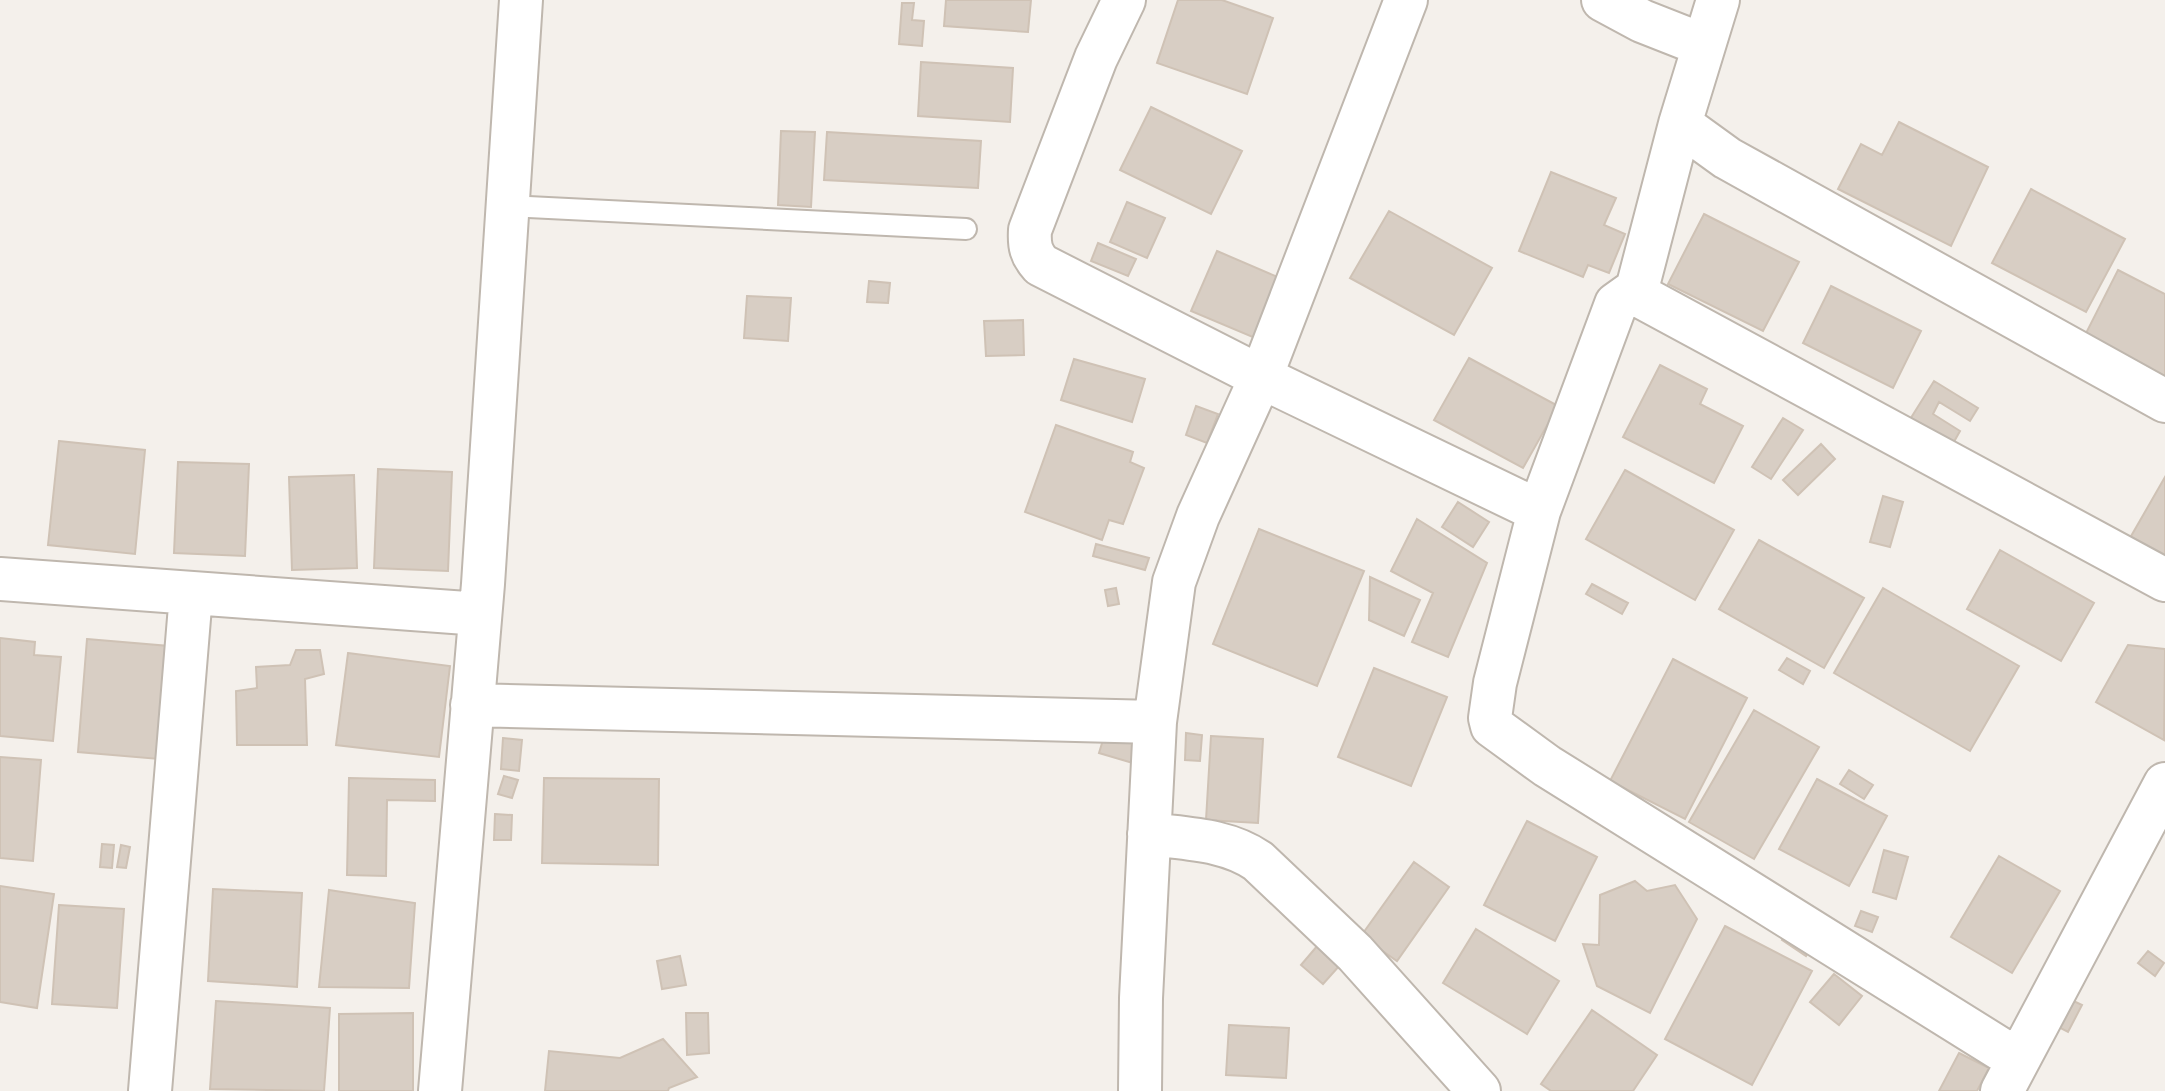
<svg xmlns="http://www.w3.org/2000/svg" width="2165" height="1091" viewBox="0 0 2165 1091" font-family="Montserrat,sans-serif">
	<style>
		.building { fill: #d8cec4; stroke: #cfc2b5; stroke-width: 2 }
		.lines { fill: none; stroke-linecap: round; stroke-linejoin: round }
		.lane-casing { stroke: #bfb7ae; stroke-width: 24 }
		.street-casing { stroke: #bfb7ae; stroke-width: 46 }
		.lane { stroke: #fff; stroke-width: 20 }
		.street { stroke: #fff; stroke-width: 42 }
	</style>
	<rect width="100%" height="100%" fill="#f4f0eb"/>
	<!-- building -->
	<path class="building" d="M946,0H1031L1028,32L944,26Z
		M1178,0H1222L1273,18L1247,94L1157,63Z
		M902,3H914L912,20L924,21L922,46L899,44Z
		M921,62L1013,68L1010,122L918,116Z
		M1151,107L1242,151L1211,214L1120,170Z
		M1899,122L1988,167L1951,246L1838,189L1861,144L1882,155Z
		M781,131L815,132L811,207L778,205Z
		M827,132L981,141L978,188L824,180Z
		M1551,172L1616,198L1604,225L1625,234L1609,273L1588,265L1583,277L1519,251Z
		M2031,189L2125,239L2086,312L1992,263Z
		M1127,202L1165,218L1147,258L1110,242Z
		M1389,211L1492,268L1454,335L1350,278Z
		M1704,214L1799,262L1763,331L1668,284Z
		M1098,243L1136,259L1128,276L1091,261Z
		M1217,251L1280,278L1255,338L1191,311Z
		M2118,270L2165,294V386L2081,343Z
		M869,281L890,283L888,303L867,302Z
		M1831,286L1921,331L1893,388L1803,343Z
		M747,296L791,298L788,341L744,338Z
		M1023,320L1024,355L986,356L984,321Z
		M1469,358L1558,406L1523,468L1434,420Z
		M1074,359L1145,379L1132,422L1061,400Z
		M1660,365L1707,389L1700,404L1743,426L1714,483L1623,437Z
		M1934,381L1978,408L1970,421L1939,402L1933,414L1960,431L1951,447L1909,421Z
		M1196,406L1218,414L1207,443L1186,435Z
		M1783,418L1803,430L1771,479L1752,467Z
		M1056,425L1133,452L1130,462L1144,468L1123,524L1109,520L1102,540L1025,512Z
		M59,441L145,450L135,554L48,545Z
		M1821,444L1835,459L1798,495L1783,480Z
		M178,462L249,464L245,556L174,553Z
		M378,469L452,472L448,571L374,568Z
		M1625,470L1734,530L1695,600L1586,539Z
		M354,475L357,568L292,570L289,477Z
		M2165,477V558L2130,538Z
		M1883,496L1903,502L1890,547L1870,542Z
		M1458,502L1489,522L1473,547L1442,527Z
		M1417,519L1487,563L1448,657L1412,642L1433,593L1391,571Z
		M1259,529L1364,571L1317,686L1213,644Z
		M1759,540L1864,598L1824,668L1719,609Z
		M1096,544L1149,558L1145,570L1093,556Z
		M2000,550L2094,603L2061,661L1967,609Z
		M1370,577L1420,600L1404,636L1369,620Z
		M1592,584L1628,603L1622,614L1586,594Z
		M1116,588L1119,604L1108,606L1105,590Z
		M1883,588L2019,666L1970,751L1834,673Z
		M0,638L35,642L34,655L61,657L53,741L0,736Z
		M87,639L169,646L159,759L78,752Z
		M2128,645L2165,649L2164,740L2096,702Z
		M296,650H320L324,674L305,679L307,745H237L236,691L257,688L256,667L290,665Z
		M348,653L450,666L439,757L336,745Z
		M1787,658L1810,671L1803,684L1779,670Z
		M1673,659L1747,698L1685,819L1610,781Z
		M1374,668L1447,697L1411,786L1338,757Z
		M1754,710L1819,747L1754,859L1689,822Z
		M1106,730L1143,741L1136,764L1099,753Z
		M1186,733L1202,735L1200,761L1185,760Z
		M1211,736L1263,739L1258,823L1206,820Z
		M503,738L522,740L519,771L501,769Z
		M0,757L41,760L33,861L0,858Z
		M1849,770L1873,785L1864,799L1840,784Z
		M504,776L518,780L512,798L498,794Z
		M349,778L435,780V801L387,800L386,876L347,875Z
		M544,778L659,779L658,865L542,863Z
		M1817,779L1887,816L1849,886L1779,849Z
		M495,814L512,815L511,840H494Z
		M1527,821L1597,857L1555,941L1484,905Z
		M102,844L114,845L112,868L100,867Z
		M121,845L130,847L126,868L117,867Z
		M1884,850L1908,857L1896,899L1873,892Z
		M1999,856L2060,891L2012,973L1951,937Z
		M1414,862L1449,887L1397,961L1361,936Z
		M1635,881L1647,891L1675,885L1697,919L1650,1013L1597,986L1583,944L1599,945L1600,895Z
		M0,886L54,894L37,1008L0,1002Z
		M213,889L302,893L297,987L208,981Z
		M329,890L415,903L409,988L319,987Z
		M59,905L124,909L117,1008L52,1004Z
		M1861,911L1878,917L1872,932L1855,926Z
		M1725,926L1812,971L1752,1085L1665,1039Z
		M1790,927L1814,943L1806,956L1782,940Z
		M1476,929L1559,981L1527,1034L1443,983Z
		M1318,945L1340,965L1323,984L1301,965Z
		M2148,951L2164,963L2155,976L2138,963Z
		M680,956L686,985L662,989L657,961Z
		M1834,974L1862,996L1839,1025L1810,1002Z
		M2065,997L2082,1005L2068,1032L2051,1023Z
		M216,1001L330,1008L324,1091L210,1089Z
		M1592,1010L1657,1055L1633,1091H1551L1541,1084Z
		M413,1013V1091H339V1014Z
		M686,1013H708L709,1053L687,1055Z
		M1229,1025L1289,1028L1286,1078L1226,1075Z
		M663,1039L697,1077L669,1088L668,1091H545L549,1051L620,1058Z
		M1959,1053L1989,1068L1977,1091H1939Z"/>
	<g class="lines">
		<defs>
			<path id="lane" d="M508,206L966,229"/>
			<path id="street" d="M1124,0L1096,58L1030,230C1029,246 1031,254 1041,265L1261,377L1539,511
				M1603,0L1642,21L1703,45
				M1680,124L1727,158L2165,401
				M1637,289L1680,124L1718,0
				M0,579L480,614
				M472,705L1155,722
				M1149,834C1186,839 1226,839 1258,861L1355,953L1479,1091
				M2018,1060L1547,766L1492,726L1490,718L1495,683L1539,511L1616,304L1637,289L1636,294L2165,580
				M150,1091L191,594
				M440,1091L483,584L521,0
				M1140,1091L1141,998L1155,722L1174,582L1198,516L1261,377L1406,0
				M2002,1091L2165,784"/>
		</defs>
		<!-- lane casing -->
		<use href="#lane" class="lane-casing"/>
		<!-- street casing -->
		<use href="#street" class="street-casing"/>
		<!-- lane -->
		<use href="#lane" class="lane"/>
		<!-- street -->
		<use href="#street" class="street"/>
	</g>
</svg>
